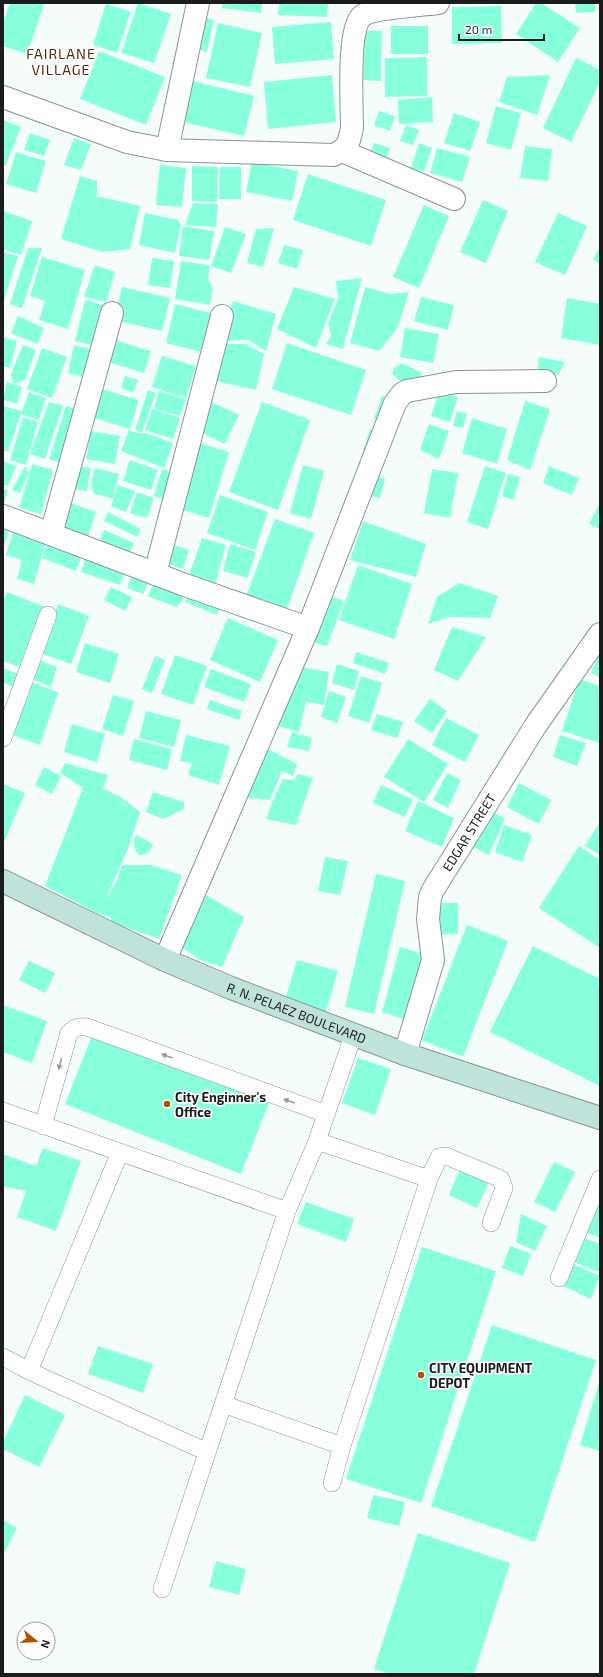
<svg xmlns="http://www.w3.org/2000/svg" width="603" height="1677" viewBox="0 0 603 1677" font-family="'Exo 2',sans-serif">
	<style>
		.building { fill: #8fd }
		.lines { fill: none; stroke-linecap: round; stroke-linejoin: round }
		.lane-casing { stroke: #8c9491; stroke-width: 18 }
		.street-casing { stroke: #8c9491; stroke-width: 24 }
		.secondary-casing { stroke: #8c9491; stroke-width: 24 }
		.lane { stroke: #fff; stroke-width: 17 }
		.street { stroke: #fff; stroke-width: 22 }
		.secondary { stroke: #bfe3db; stroke-width: 22 }
		.oneway { fill: #989998 }
		.poi-dot { fill: #b15300; stroke: #fff; stroke-width: 1.5 }
		.labels { text-anchor: middle; dominant-baseline: central; stroke-width: 3.5; stroke-linejoin: round; paint-order: stroke }
		.street-label { font-size: 13px; fill: #191c1b; stroke: #fff }
		.poi-label { font-size: 13px; font-weight: bold; fill: #191c1b; stroke: #fff; text-anchor: start }
		.neighbourhood-label { font-size: 14px; letter-spacing: 1px; fill: #572908; stroke: #fff }
	</style>
	<rect width="100%" height="100%" fill="#f5fdfa"/>
	<!-- building -->
	<path class="building" d="M10,3H39L44,5L27,54L3,46V23Z
		M138,3L171,14L154,63L121,53Z
		M223,3H262L261,13L222,8Z
		M279,3H328L327,17L278,15Z
		M536,3H541L580,28L558,62L516,34Z
		M575,3H595V12L576,13Z
		M106,4L131,12L117,53L93,45Z
		M501,6L502,43L452,44V7Z
		M199,16L214,20L207,52L192,48Z
		M331,22L334,59L275,64L272,27Z
		M218,23L262,33L250,87L206,78Z
		M391,26H428V54H391Z
		M365,31H382L381,81L363,80Z
		M99,51L165,77L146,125L80,99Z
		M427,57V96L385,97V58Z
		M576,58L600,70V82L571,142L543,128Z
		M332,75L336,122L268,129L264,82Z
		M550,75L537,115L499,102L507,77Z
		M193,81L254,96L244,136L183,122Z
		M432,97L433,122L399,124L398,100Z
		M496,106L521,113L511,150L486,143Z
		M379,111L395,116L390,131L374,125Z
		M454,113L480,122L470,151L444,143Z
		M3,120L21,127L6,165L3,164Z
		M406,125L419,130L413,145L400,141Z
		M30,133L50,140L44,156L24,150Z
		M74,138L91,144L81,170L64,165Z
		M374,143L390,148L386,160L370,155Z
		M419,143L432,148L424,172L411,168Z
		M525,146L552,149L548,181L520,178Z
		M437,148L470,157L462,182L430,173Z
		M16,152L46,161L36,193L6,184Z
		M252,162L298,171L292,201L246,192Z
		M160,165L186,168L182,207L156,205Z
		M192,166L218,167L217,202L192,201Z
		M220,167H241V199H219Z
		M308,174L386,200L371,246L293,220Z
		M80,176L97,181V196L140,206L130,249L103,252L61,239Z
		M483,200L508,211L486,263L460,252Z
		M193,203L218,204L216,227L185,225Z
		M424,205L449,216L419,288L393,277Z
		M3,211L32,221L21,255L3,249Z
		M145,213L178,220L181,225L175,253L139,245Z
		M558,213L587,226L565,275L535,262Z
		M183,226L214,231L209,260L179,256Z
		M225,227L246,234L231,273L211,266Z
		M274,228L263,267L247,263L256,229Z
		M284,245L303,250L297,269L278,263Z
		M600,246V263L593,260Z
		M28,248H42L22,308L10,304Z
		M3,252L18,256L3,303Z
		M42,257L85,270L68,329L39,320L45,301L30,296Z
		M152,258L174,261L170,288L148,285Z
		M181,261L210,265L208,279L213,288L210,305L175,299Z
		M95,265L115,272L106,302L84,297Z
		M362,278L343,349L326,344L331,336L328,324L338,298L336,281Z
		M122,287L170,298L162,331L114,320Z
		M294,287L335,299L316,348L277,329Z
		M365,287L391,294L409,292L398,327L379,351L350,343Z
		M421,297L454,305L448,330L414,321Z
		M567,298L600,304V345L561,338Z
		M85,300L104,305L94,346L75,341Z
		M233,301L276,314L266,351L248,340L221,341Z
		M175,304L211,313L202,352L166,343Z
		M18,316L44,328L37,344L11,333Z
		M405,328L439,334L433,363L400,357Z
		M3,337L17,341L10,368L3,366Z
		M115,340L151,351L144,373L108,362Z
		M287,343L366,370L351,415L272,389Z
		M220,344H246L264,354L256,390L211,380Z
		M23,345L36,350L25,380L13,384L11,374Z
		M74,345L91,349L85,377L68,373Z
		M42,348L67,357L52,398L27,389Z
		M162,356L196,366L186,398L152,387Z
		M539,357L565,362L558,375L537,371Z
		M402,363L422,373L418,382L403,381L402,382L392,374L394,368Z
		M125,376L138,380L133,393L121,388Z
		M7,382L22,387L17,404L3,400Z
		M102,389L139,400L130,429L94,418Z
		M148,390L156,393L142,432L135,430Z
		M159,391L186,399L180,416L154,409Z
		M29,392L46,398L39,420L21,414L8,452L3,450V406L22,411Z
		M439,392L458,397L450,422L431,416Z
		M382,396L392,399L383,422L374,419Z
		M210,401L239,415L225,444L196,430Z
		M525,401L550,409L530,470L507,460Z
		M49,402L63,406L45,459L30,454Z
		M262,402L310,420L278,510L229,492Z
		M66,406L81,411L63,464L49,459Z
		M152,409L180,418L173,439L145,430Z
		M457,411L467,414L463,428L453,426Z
		M23,417L38,422L26,465L10,460Z
		M472,418L507,429L497,464L462,453Z
		M429,424L449,431L439,459L420,450Z
		M370,429L379,432L370,453L363,451Z
		M129,430L137,433H146L173,443L164,468L121,451Z
		M91,431L120,436L115,464L86,459Z
		M196,442L229,452L209,518L176,508Z
		M130,460L158,470L151,490L123,481Z
		M3,461L16,466L8,486L3,484Z
		M32,464L53,470L41,514L19,508Z
		M74,465L91,468L87,491L69,488Z
		M303,465L324,471L311,519L290,513Z
		M25,466L29,473L20,493L12,490Z
		M485,466L506,473L488,529L467,522Z
		M549,466L579,478L572,495L543,483Z
		M95,468L119,474L113,499L93,493L91,484Z
		M162,469L177,474L168,501L154,496Z
		M432,469L458,473L450,518L424,513Z
		M508,474L520,477L513,500L502,496Z
		M375,475L385,479L380,498L370,496Z
		M118,485L135,491L126,512L111,506Z
		M3,489L8,490L3,506Z
		M137,492L154,498L147,518L130,513Z
		M220,495L268,512L255,550L207,533Z
		M68,502L96,512L88,536L60,527Z
		M600,503V529L589,524Z
		M108,512L141,529L137,537L104,521Z
		M275,519L314,533L286,612L246,597Z
		M363,521L426,544L416,577L350,560Z
		M14,528L47,538L34,584L17,579L22,560L6,555Z
		M3,529L9,531L3,548Z
		M104,530L134,543L130,553L100,541Z
		M202,538L226,545L214,588L187,581Z
		M49,540L83,553L76,571L42,558Z
		M230,544L256,552L248,578L223,571Z
		M174,545L189,550L183,569L168,564Z
		M87,554L126,567L120,585L81,572Z
		M358,565L412,584L394,639L339,620Z
		M134,570L151,577L143,594L127,588Z
		M156,577L187,589L182,601L176,607L148,596Z
		M459,583L498,596L490,618L450,617L428,624L437,597Z
		M111,587L132,597L125,611L104,600Z
		M189,590L222,602L217,615L185,602Z
		M7,592L45,607L22,668L3,661V601Z
		M322,593L344,601L327,646L305,640Z
		M58,604L89,616L71,664L40,653Z
		M228,618L278,640L260,682L210,660Z
		M452,627L486,637L458,681L434,670Z
		M85,643L119,654L110,683L76,672Z
		M356,652L389,663L385,674L353,663Z
		M600,653V677L591,673Z
		M175,655L207,666L193,705L161,694Z
		M155,656L165,660L152,693L142,689Z
		M38,660L57,667L51,687L31,679Z
		M337,664L359,671L354,690L332,683Z
		M295,666L329,672L324,705L306,702L299,732L275,725Z
		M3,668L21,675L16,688L3,683Z
		M211,669L251,684L244,702L204,687Z
		M361,676L382,683L369,723L348,716Z
		M579,679L600,686V743L562,731Z
		M31,682L58,692L40,745L12,735Z
		M329,691L346,697L337,723L321,717Z
		M113,695L134,701L123,736L102,729Z
		M430,699L447,711L432,733L414,721Z
		M210,700L242,711L239,720L207,709Z
		M146,711L181,720L174,747L139,738Z
		M377,714L403,722L397,738L371,730Z
		M446,718L479,735L465,762L432,745Z
		M72,724L105,734L97,762L64,752Z
		M292,732L312,738L309,751L287,747Z
		M186,735L230,746L219,785L188,775L192,763L180,761Z
		M560,735L586,743L577,766L553,757Z
		M134,739L172,749L167,770L129,760Z
		M408,739L448,764L424,802L384,777Z
		M266,748L297,764L293,776L282,771L270,800L238,797Z
		M65,763L108,775L103,788L122,798L140,812L130,844L105,901L117,880L122,865H151L182,875L159,939L128,928L113,924L110,917L99,914L45,886L83,788L60,773Z
		M44,767L61,776L52,794L35,785Z
		M447,773L461,780L448,808L433,800Z
		M298,774L313,778L296,825L266,819L276,793L283,779L294,780Z
		M519,783L551,800L539,824L507,807Z
		M3,784L25,793L3,844Z
		M381,785L413,799L405,817L373,803Z
		M153,792L184,802V809L163,819L146,812Z
		M418,801L454,818L442,847L405,831Z
		M486,808L505,819L489,855L469,845Z
		M600,822V855L585,846Z
		M504,825L532,835L522,862L495,852Z
		M136,835L153,844L150,851L143,855H138L134,846V839Z
		M579,846L600,860V948L539,908Z
		M325,857L348,861L340,895L318,891Z
		M376,874L405,881L374,1014L345,1007Z
		M199,891L244,917L222,967L200,960L177,944Z
		M438,903H458V934L438,935Z
		M467,925L508,941L463,1057L422,1040Z
		M533,946L600,979V1086L490,1032Z
		M400,947L423,954L404,1019L382,1012Z
		M297,960L338,971L325,1015L284,1003Z
		M29,961L55,973L45,993L19,980Z
		M3,1005L47,1021L32,1063L3,1052Z
		M93,1033L269,1103L241,1174L65,1104Z
		M358,1058L391,1069L375,1115L342,1103Z
		M43,1148L81,1161L56,1231L17,1217L26,1191L3,1186V1154L36,1166Z
		M554,1162L575,1172L555,1212L534,1202Z
		M460,1169L489,1182L477,1208L449,1195Z
		M306,1202L354,1219L346,1242L297,1224Z
		M595,1205L600,1207V1238L585,1232Z
		M521,1214L547,1226L535,1251L516,1242Z
		M584,1238L600,1244V1267L598,1272L574,1262Z
		M510,1246L531,1254L523,1276L502,1268Z
		M422,1247L496,1271L421,1503L346,1479Z
		M573,1264L600,1276L591,1299L563,1286Z
		M492,1325L596,1360L535,1542L431,1506Z
		M98,1346L153,1364L143,1393L88,1374Z
		M600,1380V1451L580,1445Z
		M25,1395L65,1415L39,1467L3,1449V1442Z
		M373,1495L405,1502L399,1526L367,1518Z
		M3,1520L17,1528L3,1555Z
		M418,1533L510,1563L474,1674H390L374,1669Z
		M216,1561L246,1569L239,1595L209,1587Z"/>
	<g class="lines">
		<defs>
			<path id="lane" d="M3,738L48,615
				M3,1111L287,1211
				M43,1126L69,1033C75,1027 79,1026 87,1027L326,1114
				M317,1141L429,1179
				M559,1278L600,1179
				M3,1357L29,1371L207,1452
				M29,1371L120,1152
				M223,1404L342,1446
				M332,1483L342,1446L429,1179L439,1157L446,1156L501,1179L504,1188L491,1223
				M162,1589L287,1211L317,1141L353,1036"/>
			<g id="street">
				<path d="M3,97L127,142L167,150L333,155C348,149 349,143 352,128C352,106 347,29 362,16C371,8 424,5 438,3"/>
				<path d="M167,150L198,3"/>
				<path d="M342,151L454,199"/>
				<path d="M3,516L185,585L308,628"/>
				<path d="M51,534L112,313"/>
				<path d="M155,574L222,316"/>
				<path d="M165,960L308,628L395,403L402,394L407,391L456,382L545,381"/>
				<path id="s1" d="M405,1054L433,960L428,919L430,897L433,890L536,725L600,634"/>
			</g>
			<g id="secondary">
				<path id="s2" d="M3,881L165,960L231,988L405,1054L600,1118"/>
			</g>
		</defs>
		<!-- lane casing -->
		<use href="#lane" class="lane-casing"/>
		<!-- street casing -->
		<use href="#street" class="street-casing"/>
		<!-- secondary casing -->
		<use href="#secondary" class="secondary-casing"/>
		<!-- lane -->
		<use href="#lane" class="lane"/>
		<!-- street -->
		<use href="#street" class="street"/>
		<!-- secondary -->
		<use href="#secondary" class="secondary"/>
	</g>
	<!-- one-way arrows -->
	<defs><path id="oneway-solid" d="M-6-.8H1V-3.2L6.5 0L1 3.2V.8H-6Z"/></defs>
	<g class="oneway">
		<use href="#oneway-solid" transform="translate(167 1056) rotate(-160)"/>
		<use href="#oneway-solid" transform="translate(60 1064) rotate(105)"/>
		<use href="#oneway-solid" transform="translate(289 1101) rotate(-160)"/>
	</g>
	<!-- markers -->
	<g class="poi-dot">
		<circle cx="167" cy="1104" r="4"/>
		<circle cx="421" cy="1375" r="4"/>
	</g>
	<g class="labels">
		<!-- street labels -->
		<g class="street-label">
			<text stroke="none"><textPath href="#s1" startOffset="237">EDGAR STREET</textPath></text>
			<text stroke="none"><textPath href="#s2" startOffset="322">R. N. PELAEZ BOULEVARD</textPath></text>
		</g>
		<!-- poi labels -->
		<g class="poi-label">
			<text x="175" y="1097">City Enginner's<tspan x="175" dy="15">Office</tspan></text>
			<text x="429" y="1368">CITY EQUIPMENT<tspan x="429" dy="15">DEPOT</tspan></text>
		</g>
		<!-- neighbourhood labels -->
		<g class="neighbourhood-label">
			<text x="61" y="53">FAIRLANE<tspan x="61" dy="16">VILLAGE</tspan></text>
		</g>
	</g>
	<!-- border -->
	<rect width="603" height="1677" fill="none" stroke="#191c1b" stroke-width="8"/>
	<!-- north arrow -->
	<g transform="translate(36 1641) rotate(108)"><circle r="19" fill="#ffffff" stroke="#a3a4a4"/>
	<path d="M0-3L7 15L0 10L-7 15Z" fill="#b15300"/>
	<text y="-6" font-size="11" font-weight="bold" text-anchor="middle" fill="#191c1b">N</text>
	</g>
	<!-- scale -->
	<path d="M459 34v6h85v-6" fill="none" stroke="#191c1b" stroke-width="2"/>
	<text x="465" y="34" font-size="12" fill="#191c1b" stroke="#ffffff" stroke-width="3" paint-order="stroke">20 m</text>
</svg>
